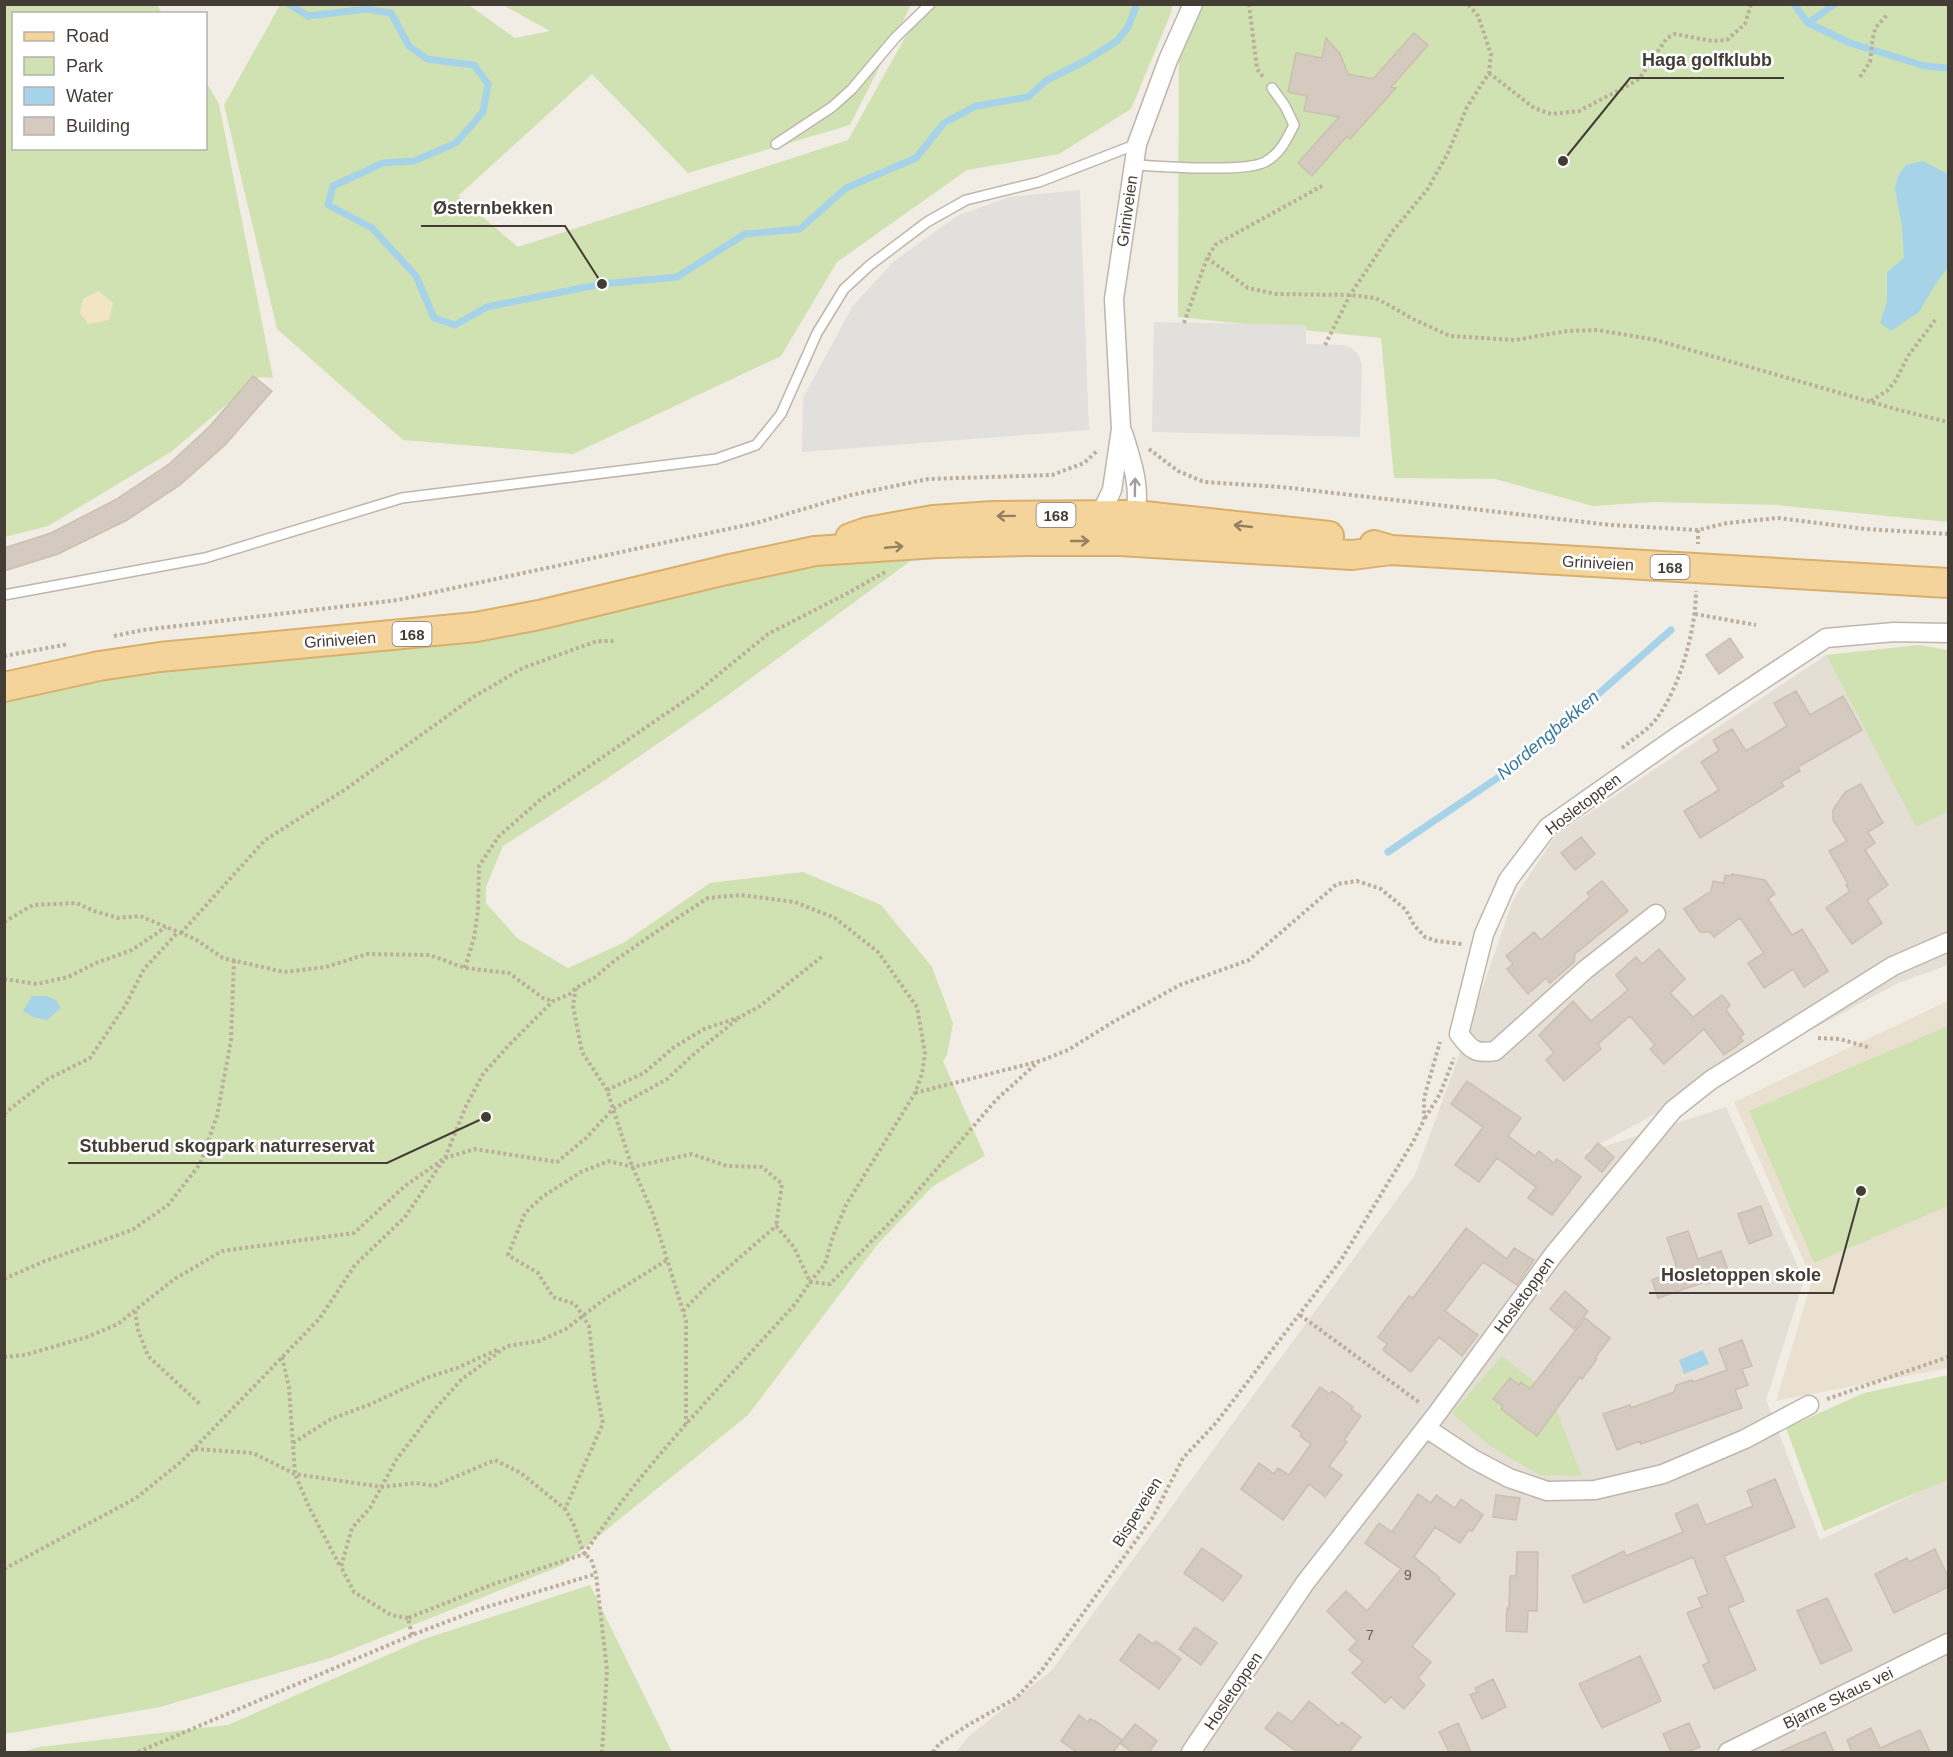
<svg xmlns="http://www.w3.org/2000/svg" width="1953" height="1757" viewBox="0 0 1953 1757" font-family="Helvetica,sans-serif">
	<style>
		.residential { fill: #e4ded4 }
		.education { fill: #e9e0d0 }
		.green { fill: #d0e2b2 }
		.sand { fill: #f2e5c4 }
		.parking { fill: #e2e0dd }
		.water { fill: #a7d3e9 }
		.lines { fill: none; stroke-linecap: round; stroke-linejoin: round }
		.stream { stroke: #a7d3e9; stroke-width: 7 }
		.building { fill: #d4cabf; stroke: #ccbfb0; stroke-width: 1.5 }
		.lane-casing { stroke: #beb6ac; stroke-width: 12 }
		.street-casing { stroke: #beb6ac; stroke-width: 21 }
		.primary-casing { stroke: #d8b06c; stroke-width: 32 }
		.path { stroke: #bcae9c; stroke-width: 4; stroke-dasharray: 3 3; stroke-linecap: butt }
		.lane { stroke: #fff; stroke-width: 9 }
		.street { stroke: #fff; stroke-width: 18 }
		.primary { stroke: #f5d49b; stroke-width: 28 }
		.oneway { stroke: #a19e9a }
		.oneway2 { stroke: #938163 }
		.labels { text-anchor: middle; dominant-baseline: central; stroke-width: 5; stroke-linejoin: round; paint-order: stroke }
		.number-label { font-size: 14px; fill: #676058 }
		.shield { fill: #fff; stroke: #7b7772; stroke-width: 1.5 }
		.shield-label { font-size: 15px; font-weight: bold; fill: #433d36 }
		.street-label { font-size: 16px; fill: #433d36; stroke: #fff }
		.water-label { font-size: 18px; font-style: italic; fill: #377a9d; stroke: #fff }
		.leader { fill: none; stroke: #433d36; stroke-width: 2 }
		.callout-dot { fill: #433d36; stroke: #fff; stroke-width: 2 }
		.callout-label { font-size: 18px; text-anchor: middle; font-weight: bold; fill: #433d36; stroke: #fff; stroke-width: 5; stroke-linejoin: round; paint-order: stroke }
	</style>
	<rect width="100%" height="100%" fill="#f1ede5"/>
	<!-- residential -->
	<path class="residential" d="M1826,655L1916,826L1948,812V965L1898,983L1581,1154L1726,1107L1804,1280L1766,1400L1820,1540L1948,1478V1752H956L969,1736L1051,1671L1415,1175L1460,1053L1513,900L1556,835Z"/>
	<!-- education -->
	<path class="education" d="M1948,1001V1368L1776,1401L1812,1280L1734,1102Z"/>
	<!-- green -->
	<path class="green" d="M5,5H157L162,13L14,14V148H206V82L219,104L273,378L259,377L171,452L48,526L5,537Z
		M280,5H469L515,38L550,31L503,5H911L850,125L688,173L592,74L458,196L518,247L848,140L923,5H1172L1171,13L1131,109L1059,154L967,170L837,262L781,356L573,454L403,440L277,329L224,105Z
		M1179,5H1948V522L1776,505L1654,502L1593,506L1495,479L1394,478L1381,338L1178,317Z
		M897,545L913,559L724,698L605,780L503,846L486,887V903L517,938L568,968L623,943L710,883L803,872L881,905L932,967L953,1023L947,1055L943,1061L985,1156L933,1186L877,1245L748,1415L563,1565L330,1658L160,1707L5,1734V695Z
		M1919,645L1948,650V812L1916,827L1826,655Z
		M1948,1026V1206L1814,1263L1749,1111Z
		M1502,1356L1550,1394L1582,1476L1540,1475L1490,1446L1452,1413Z
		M1948,1375V1480L1824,1531L1786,1428L1864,1393Z
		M590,1585L672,1752H21L40,1747L228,1725L424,1639Z"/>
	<!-- sand -->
	<path class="sand" d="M99,291L113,303L109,320L88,324L80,313L83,299Z"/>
	<!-- parking -->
	<path class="parking" d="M1080,190L1089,430L802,452L803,398L852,307L893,262L957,216L1009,197Z
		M1154,322L1306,325V344L1344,345L1352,348L1359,356L1362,365L1360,437L1152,432Z"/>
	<!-- water -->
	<path class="water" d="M1923,161L1948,174V267L1935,285L1919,312L1891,331L1880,323L1887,302V272L1904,258L1902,227L1895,188L1899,174L1906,165Z
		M32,996H47L56,1000L61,1008L47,1020L33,1017L23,1011Z
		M1703,1350L1709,1364L1684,1374L1679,1360Z"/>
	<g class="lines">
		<!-- stream -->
		<path class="stream" d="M289,4L308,16L366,9L391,13L409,46L427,59L474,65L488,84L483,112L456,143L414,161L383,163L333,186L328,205L372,228L416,276L434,318L455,325L487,307L602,284L677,277L745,234L800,229L846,188L916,158L944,123L976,106L1028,97L1047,80L1087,60L1117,41L1128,27L1137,4
			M1794,4L1808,23L1850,43L1925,66L1948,68
			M1808,23L1835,4
			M1388,852L1521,762L1671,630"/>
	</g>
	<!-- building -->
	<path class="building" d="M1414,33L1428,45L1391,87L1396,88L1350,139L1347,136L1312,176L1298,163L1339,117L1304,111L1307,96L1288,92L1296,53L1322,58L1326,38L1340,54L1348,74L1373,79Z
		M253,376L272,391L225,445L180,485L127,520L58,554L4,571V548L51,533L115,500L169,464L209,427Z
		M1730,638L1743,657L1719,674L1706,655Z
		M1796,691L1810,715L1843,696L1862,730L1798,767L1800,771L1781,782L1784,786L1700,838L1684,811L1719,790L1701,762L1719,751L1713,740L1732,729L1746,751L1787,726L1774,703Z
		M1861,784L1883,823L1868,832L1875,843L1865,850L1888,885L1867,900L1882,923L1852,944L1826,908L1850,891L1846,885L1848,884L1829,851L1847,841L1833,820V810L1845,792Z
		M1581,837L1595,854L1575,870L1561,853Z
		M1732,874L1765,880L1775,894L1768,899L1792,935L1802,929L1828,971L1804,987L1793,969L1764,988L1748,963L1764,953L1740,918L1714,937L1710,932H1700L1684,909L1711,891L1713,881L1724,883L1725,875L1732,876Z
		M1602,881L1628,911L1575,954L1574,962L1550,983L1546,978L1528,994L1507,969L1513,964L1506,956L1534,932L1541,940L1590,897L1587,893Z
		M1659,949L1685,979L1670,993L1693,1017L1722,995L1730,1005L1726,1010L1744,1034L1740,1037L1743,1041L1724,1055L1704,1029L1664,1064L1650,1049L1655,1045L1630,1016L1598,1044L1601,1049L1564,1081L1546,1060L1554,1053L1539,1035L1573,1001L1591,1021L1628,990L1616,975L1636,957L1642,964Z
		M1467,1081L1521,1118L1508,1136L1535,1156L1539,1151L1554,1163L1557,1159L1581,1177L1552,1215L1528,1198L1536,1187L1497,1158L1479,1182L1455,1165L1483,1127L1451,1104Z
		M1598,1143L1614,1157L1602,1172L1585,1158Z
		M1761,1206L1772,1235L1749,1244L1738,1214Z
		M1466,1228L1507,1259L1514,1248L1534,1260L1517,1285L1483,1262L1445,1311L1478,1335L1462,1356L1439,1337L1411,1372L1383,1350L1387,1344L1378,1337L1409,1296L1413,1298Z
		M1688,1231L1698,1259L1721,1251L1730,1275L1706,1284L1705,1282L1658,1298L1652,1280L1670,1273L1668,1268L1676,1265L1667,1238Z
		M1565,1291L1588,1311L1574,1329L1550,1309Z
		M1585,1318L1610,1338L1595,1358L1597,1359L1582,1379L1580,1377L1537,1436L1501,1409L1503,1406L1493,1399L1510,1378L1519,1385L1521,1382L1530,1389Z
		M1742,1340L1752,1366L1742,1369L1748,1385L1735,1390L1742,1408L1641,1444L1640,1441L1617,1450L1603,1414L1630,1405L1631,1408L1674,1392L1676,1385L1692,1380L1693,1382L1727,1370L1719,1349Z
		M1320,1387L1330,1394L1332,1391L1353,1407L1351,1409L1361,1416L1344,1440L1347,1442L1329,1466L1342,1475L1325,1497L1309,1484L1283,1520L1241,1489L1259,1463L1274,1474L1278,1468L1289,1475L1311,1444L1300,1436L1302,1433L1292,1426Z
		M1775,1479L1795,1527L1724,1556L1744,1601L1728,1608L1756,1670L1714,1689L1703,1665L1709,1662L1687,1613L1702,1607L1698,1598L1708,1594L1693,1557L1584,1603L1572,1576L1624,1551L1626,1556L1683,1532L1675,1514L1697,1504L1706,1525L1753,1506L1747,1491Z
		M1418,1494L1431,1503L1436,1495L1455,1508L1461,1499L1483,1515L1472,1531L1469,1530L1460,1543L1435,1527L1414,1557L1440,1578L1439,1580L1455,1594L1412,1646L1431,1662L1418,1678L1425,1685L1404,1709L1391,1697L1385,1703L1352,1673L1363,1662L1349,1650L1357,1641L1327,1611L1346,1591L1367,1611L1401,1569L1365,1543L1379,1523L1392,1532Z
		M1496,1495L1520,1498L1516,1520L1493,1517Z
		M1202,1548L1242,1576L1223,1601L1184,1573Z
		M1935,1549L1948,1577V1587L1894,1613L1875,1574L1907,1558L1909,1562Z
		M1517,1552H1538L1537,1611H1528L1527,1632L1506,1631L1507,1608H1509L1510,1576H1516Z
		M1827,1598L1852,1650L1821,1664L1797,1611Z
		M1195,1627L1217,1643L1201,1665L1179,1649Z
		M1139,1634L1153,1644L1156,1641L1181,1659L1159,1689L1120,1660Z
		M1640,1656L1661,1701L1602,1728L1579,1684Z
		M1493,1679L1506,1707L1482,1719L1470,1695L1477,1692L1475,1688Z
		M1309,1701L1339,1726L1342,1722L1361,1737L1349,1752H1297L1265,1728L1278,1712L1292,1722Z
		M1079,1715L1088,1722L1090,1719L1097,1722L1122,1740L1113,1752H1077L1061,1741Z
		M1458,1723L1471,1752H1449L1439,1732Z
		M1689,1723L1700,1747L1687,1752H1671L1663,1734Z
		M1135,1724L1157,1741L1149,1752H1132L1120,1743Z
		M1871,1728L1880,1748L1920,1730L1930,1752H1852L1847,1740Z
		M1825,1732L1834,1752H1779Z"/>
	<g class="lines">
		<defs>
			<path id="lane" d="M776,144L832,107L852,89L895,38L930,4
				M1134,165C1161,166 1244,173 1265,162C1280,154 1287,139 1294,125L1285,106L1272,88
				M4,595L205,558L402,498L716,459L756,445L781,414L817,333L844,289L870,265L927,222L966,200L1039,182L1137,144"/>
			<path id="street" d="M1123,433C1131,458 1145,498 1131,522
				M1100,515L1112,490L1121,429L1114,299L1137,144L1168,60L1193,4
				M1656,914L1585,970L1495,1051C1475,1054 1471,1050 1459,1034L1484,934L1508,880L1548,827L1675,738L1826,638L1894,632L1948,633
				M1426,1428L1473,1459L1509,1478L1547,1491L1595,1490L1663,1474L1745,1439L1809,1405
				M1191,1752L1305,1583L1436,1415L1554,1254L1673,1110L1711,1080L1893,966L1948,942
				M1728,1752L1948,1643"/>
			<path id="primary" d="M850,538L867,532L933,520L994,516L1135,515L1329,536
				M1374,545L1391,550L1948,583
				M4,687L99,666L160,657L476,627L539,615L726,570L815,551L937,543L1029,541H1120L1352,555L1391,550"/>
		</defs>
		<!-- lane casing -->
		<use href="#lane" class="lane-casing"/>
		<!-- street casing -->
		<use href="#street" class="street-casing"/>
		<!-- primary casing -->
		<use href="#primary" class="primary-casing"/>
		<!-- path -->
		<path class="path" d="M1249,4L1257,69L1264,78
			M1489,73L1534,108L1551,114L1579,111L1627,86L1639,79L1667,38L1675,34L1712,41L1727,40L1745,24L1751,4
			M1860,77L1870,62L1873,37L1876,27L1887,15
			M1207,258L1248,288L1276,294L1350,295L1376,298L1413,319L1450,336L1515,340L1567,331L1598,330L1656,340L1899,410L1948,422
			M1184,323L1207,258L1215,245L1322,186
			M1325,345L1350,295L1392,232L1427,190L1448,153L1467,107L1489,73L1491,54L1478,16L1468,4
			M1871,401L1888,390L1896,380L1908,356L1936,319
			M1149,449L1178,471L1204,482L1282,487L1611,525L1698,530L1727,523L1778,518L1866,529L1948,534
			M1698,530V544
			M1695,614L1756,625
			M114,636L143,630L398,600L756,523L851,495L928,479L1052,475L1084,463L1097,451
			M4,656L69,644
			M1622,748C1633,739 1648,730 1657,718C1680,687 1696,629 1696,591
			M4,922L33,905L76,903L94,911L118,918L140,916L195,939L223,958L284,972L326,967L367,954L430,955L465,968L509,973L543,998L553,1001
			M181,933L265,840L346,789L475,696L523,668L597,641H615
			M465,968L474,938L478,911L479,866L499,836L540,800L696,693L768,634L848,593L885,572
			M4,979L37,984L68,977L96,963L132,950L166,927
			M576,988L573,1006L582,1052L607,1090L630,1161L653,1214L686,1321V1424
			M1818,1038L1840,1039L1871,1048
			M607,1090L644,1073L673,1048L704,1029L740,1017L760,1006L824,955
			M915,1093L1040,1061L1068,1050L1113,1022L1180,985L1249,960L1337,884L1357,881L1381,889L1406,910L1414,925L1425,937L1437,941L1462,944
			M4,1114L48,1079L90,1058L125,1006L144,969L178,932
			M1425,1118L1440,1094L1454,1058
			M4,1279L45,1261L132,1230L168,1205L200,1164L217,1116L231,1040L234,960
			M135,1311L138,1330L148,1356L201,1405
			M683,1311L706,1287L776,1226L794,1247L810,1282L830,1284L897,1215L996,1100L1039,1061
			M1300,1315L1420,1403
			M4,1357L25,1355L87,1337L118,1324L173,1280L222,1251L354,1233L405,1186L445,1158L475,1149L557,1162L586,1138L613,1109L667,1079L694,1054L740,1017
			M282,1357L289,1387L295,1474L309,1507L340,1566
			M1827,1399L1948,1357
			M293,1443L331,1419L371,1404L426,1378L457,1368L499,1349
			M195,1449L253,1453L295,1474L382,1487L416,1483L434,1486L495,1460L521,1473L565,1509
			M4,1569L136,1498L182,1461L320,1318L355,1265L405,1217L445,1158L466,1106L483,1074L509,1045L553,1001L570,994L576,988L594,978L614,961L662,928L708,898L741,895L795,902L835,918L878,952L917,1007L925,1053L922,1074L915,1093L846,1205L833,1236L825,1264L810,1282L796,1303C723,1384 645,1463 584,1554L591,1559L596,1574L607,1670L602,1752
			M408,1618L391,1615L354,1592L341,1567L352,1528L370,1508L396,1460L435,1409L461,1380L507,1346L539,1341L566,1329L606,1298L667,1260
			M412,1635L408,1618L491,1585L584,1554L573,1523L565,1509L603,1423L595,1383L589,1326L575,1304L553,1297L538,1273L508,1255L525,1213L542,1197L581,1172L609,1161L632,1167L692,1154L727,1166L762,1167L782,1184L776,1226
			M138,1752L412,1635L480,1609L596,1574
			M933,1752L939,1744L968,1725L1016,1698L1042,1670L1153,1517L1183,1458L1216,1423L1341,1260L1413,1142L1424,1120V1098L1440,1042"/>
		<!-- lane -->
		<use href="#lane" class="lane"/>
		<!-- street -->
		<use href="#street" class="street"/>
		<!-- primary -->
		<use href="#primary" class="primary"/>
	</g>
	<!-- one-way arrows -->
	<defs><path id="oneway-shaft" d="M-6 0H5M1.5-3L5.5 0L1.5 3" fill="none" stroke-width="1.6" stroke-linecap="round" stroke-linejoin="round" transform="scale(1.5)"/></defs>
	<use class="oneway" href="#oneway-shaft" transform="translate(1135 487) rotate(-89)"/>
	<g class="oneway2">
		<use href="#oneway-shaft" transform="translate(1006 516) rotate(179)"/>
		<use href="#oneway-shaft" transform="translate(1243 526) rotate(-174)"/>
		<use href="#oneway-shaft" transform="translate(1080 541)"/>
		<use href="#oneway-shaft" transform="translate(894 547) rotate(-5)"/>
	</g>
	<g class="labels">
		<!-- number labels -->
		<g class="number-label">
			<text x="1408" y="1575">9</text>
			<text x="1370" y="1635">7</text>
		</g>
		<!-- shield labels -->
		<g class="shield">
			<rect x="1036.5" y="503" width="39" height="24" rx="4.5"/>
			<rect x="1650.5" y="555" width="39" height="24" rx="4.5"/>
			<rect x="392.5" y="622" width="39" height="24" rx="4.5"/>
		</g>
		<g class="shield-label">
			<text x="1056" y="515">168</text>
			<text x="1670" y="567">168</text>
			<text x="412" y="634">168</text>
		</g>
		<!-- street labels -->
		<g class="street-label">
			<text transform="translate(1127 211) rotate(-82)">Griniveien</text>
			<text transform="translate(1598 563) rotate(3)">Griniveien</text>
			<text transform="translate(340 640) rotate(-4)">Griniveien</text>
			<text transform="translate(1583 804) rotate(-37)">Hosletoppen</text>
			<text transform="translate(1524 1295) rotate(-54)">Hosletoppen</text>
			<text transform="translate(1137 1512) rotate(-58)">Bispeveien</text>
			<text transform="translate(1233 1691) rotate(-56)">Hosletoppen</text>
			<text transform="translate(1838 1698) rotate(-26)">Bjarne Skaus vei</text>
		</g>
		<!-- water labels -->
		<g class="water-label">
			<text transform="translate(1548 735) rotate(-40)">Nordengbekken</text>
		</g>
	</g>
	<!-- callouts -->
	<path class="leader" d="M1563 161L1630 78H1784M602 284L565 226H421M486 1117L387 1163H68M1861 1191L1833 1293H1649"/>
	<g class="callout-dot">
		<circle cx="1563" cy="161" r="6"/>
		<circle cx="602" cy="284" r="6"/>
		<circle cx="486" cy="1117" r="6"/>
		<circle cx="1861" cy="1191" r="6"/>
	</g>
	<g class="callout-label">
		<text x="1707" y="66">Haga golfklubb</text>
		<text x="493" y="214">Østernbekken</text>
		<text x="227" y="1152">Stubberud skogpark naturreservat</text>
		<text x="1741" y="1281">Hosletoppen skole</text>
	</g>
	<!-- border -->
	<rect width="1953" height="1757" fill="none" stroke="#433d36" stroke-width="12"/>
	<!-- legend -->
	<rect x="12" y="12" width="195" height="138" fill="#ffffff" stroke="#b4b1af" stroke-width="1.5"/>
	<rect x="24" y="32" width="30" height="9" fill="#f5d49b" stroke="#b4b1af" stroke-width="1.5"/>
	<text x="66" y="42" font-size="18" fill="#433d36">Road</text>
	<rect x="24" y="57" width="30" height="18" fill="#d0e2b2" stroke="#b4b1af" stroke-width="1.5"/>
	<text x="66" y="72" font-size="18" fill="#433d36">Park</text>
	<rect x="24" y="87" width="30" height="18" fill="#a7d3e9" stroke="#b4b1af" stroke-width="1.5"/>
	<text x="66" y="102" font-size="18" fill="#433d36">Water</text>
	<rect x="24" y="117" width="30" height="18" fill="#d4cabf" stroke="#b4b1af" stroke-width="1.5"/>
	<text x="66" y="132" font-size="18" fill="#433d36">Building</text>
</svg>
